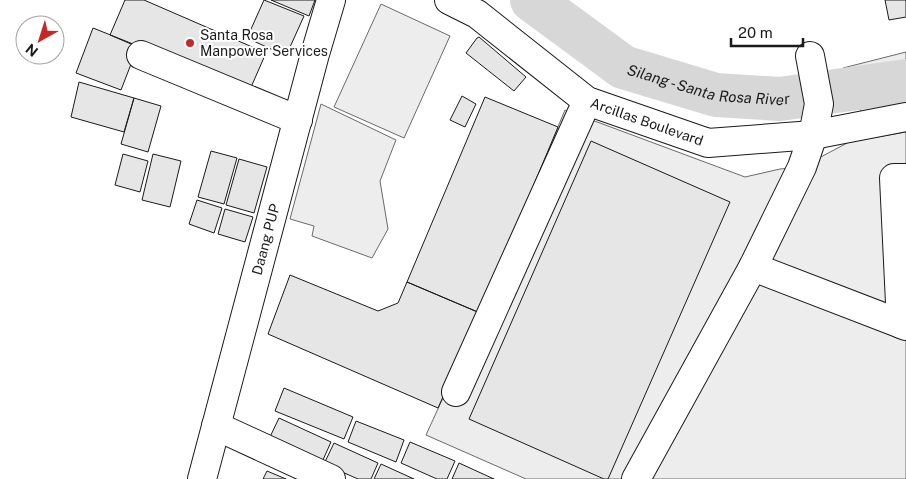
<svg xmlns="http://www.w3.org/2000/svg" width="906" height="479" viewBox="0 0 906 479" font-family="'Public Sans',sans-serif">
	<style>
		.built { fill: #ededed; stroke: #6a6a6a }
		.lines { fill: none; stroke-linecap: round; stroke-linejoin: round }
		.river { stroke: #d7d7d7; stroke-width: 44 }
		.building { fill: #e6e6e6; stroke: #1a1a1a }
		.minor-casing { stroke: #1a1a1a; stroke-width: 30 }
		.major-casing { stroke: #1a1a1a; stroke-width: 30 }
		.minor { stroke: #fff; stroke-width: 28 }
		.major { stroke: #fff; stroke-width: 28 }
		.poi-dot { fill: #c62828; stroke: #fff; stroke-width: 2 }
		.labels { text-anchor: middle; dominant-baseline: central; stroke-width: 4; stroke-linejoin: round; paint-order: stroke }
		.poi-label { font-size: 14px; fill: #1a1a1a; stroke: #fff; text-anchor: start }
		.street-label { font-size: 14px; fill: #1a1a1a; stroke: #fff }
		.water-label { font-size: 15px; font-style: italic; fill: #1a1a1a; stroke: #fff }
	</style>
	<rect width="100%" height="100%" fill="#fff"/>
	<!-- built -->
	<path class="built" d="M381,4L450,36L404,138L334,107Z
		M906,52V110L864,115L854,101L843,68Z
		M321,104L396,140L380,181L388,229L372,258L312,236L314,226L290,219Z
		M565,110L745,177L780,169L802,167L849,142L906,132V479H526L426,435L458,365Z"/>
	<g class="lines">
		<!-- river -->
		<path class="river" id="s1" d="M532,0L623,67L716,95L780,99L906,81"/>
	</g>
	<!-- building -->
	<path class="building" d="M125,0H144L266,53L248,94L110,35Z
		M264,0L304,16L286,56L247,38Z
		M271,0H315L309,16Z
		M885,0H906V17L889,20Z
		M93,28L138,46L121,90L76,73Z
		M479,37L526,77L514,91L466,53L477,38Z
		M79,82L134,98L124,132L71,117Z
		M462,96L476,104L465,127L450,120Z
		M485,97L558,127L480,313L407,282Z
		M134,98L161,106L148,152L121,144Z
		M591,141L730,202L608,479H604L469,419Z
		M211,151L237,158L224,204L198,197Z
		M123,154L148,161L140,192L115,185Z
		M153,154L181,161L170,207L142,200Z
		M239,159L267,167L254,213L226,205Z
		M197,200L222,208L214,233L189,224Z
		M225,209L253,217L245,242L218,234Z
		M290,275L378,311L398,303L407,282L480,313L438,408L268,334Z
		M284,388L353,417L344,439L275,411Z
		M279,418L331,442L322,462L269,439Z
		M356,421L404,440L396,462L348,442Z
		M410,442L455,461L447,479H437L401,463Z
		M334,443L378,463L371,479H358L324,464Z
		M459,463L494,479H452Z
		M381,464L414,479H374Z
		M267,471L286,479H263Z"/>
	<g class="lines">
		<defs>
			<g id="minor">
				<path d="M141,55L298,120"/>
				<path d="M906,178H894L901,324L906,326"/>
				<path d="M753,267L901,324"/>
				<path d="M456,392L587,101"/>
				<path d="M216,426L331,479"/>
				<path id="s2" d="M202,479L315,54L331,0"/>
				<path d="M636,479L753,267L802,167L813,135L819,104L810,56"/>
			</g>
			<g id="major">
				<path id="s3" d="M449,0L477,14L587,101L708,143L813,135L906,117"/>
			</g>
		</defs>
		<!-- minor casing -->
		<use href="#minor" class="minor-casing"/>
		<!-- major casing -->
		<use href="#major" class="major-casing"/>
		<!-- minor -->
		<use href="#minor" class="minor"/>
		<!-- major -->
		<use href="#major" class="major"/>
	</g>
	<!-- markers -->
	<circle class="poi-dot" cx="190" cy="43" r="5"/>
	<g class="labels">
		<!-- poi labels -->
		<g class="poi-label">
			<text x="200" y="35">Santa Rosa<tspan x="200" dy="16">Manpower Services</tspan></text>
		</g>
		<!-- street labels -->
		<g class="street-label">
			<text stroke="none"><textPath href="#s3" startOffset="235">Arcillas Boulevard</textPath></text>
			<text stroke="none"><textPath href="#s2" startOffset="248">Daang PUP</textPath></text>
		</g>
		<!-- water labels -->
		<g class="water-label">
			<text stroke="none"><textPath href="#s1" startOffset="201">Silang - Santa Rosa River</textPath></text>
		</g>
	</g>
	<!-- north arrow -->
	<g transform="translate(40 40) rotate(219)"><circle r="24" fill="#ffffff" stroke="#a3a3a3"/>
	<path d="M0-4L9 19L0 12L-9 19Z" fill="#c62828"/>
	<text y="-8" font-size="14" font-weight="bold" text-anchor="middle" fill="#1a1a1a">N</text>
	</g>
	<!-- scale -->
	<path d="M731 38v8h72v-8" fill="none" stroke="#1a1a1a" stroke-width="2.5"/>
	<text x="738" y="38" font-size="15" fill="#1a1a1a" stroke="#ffffff" stroke-width="4" paint-order="stroke">20 m</text>
</svg>
